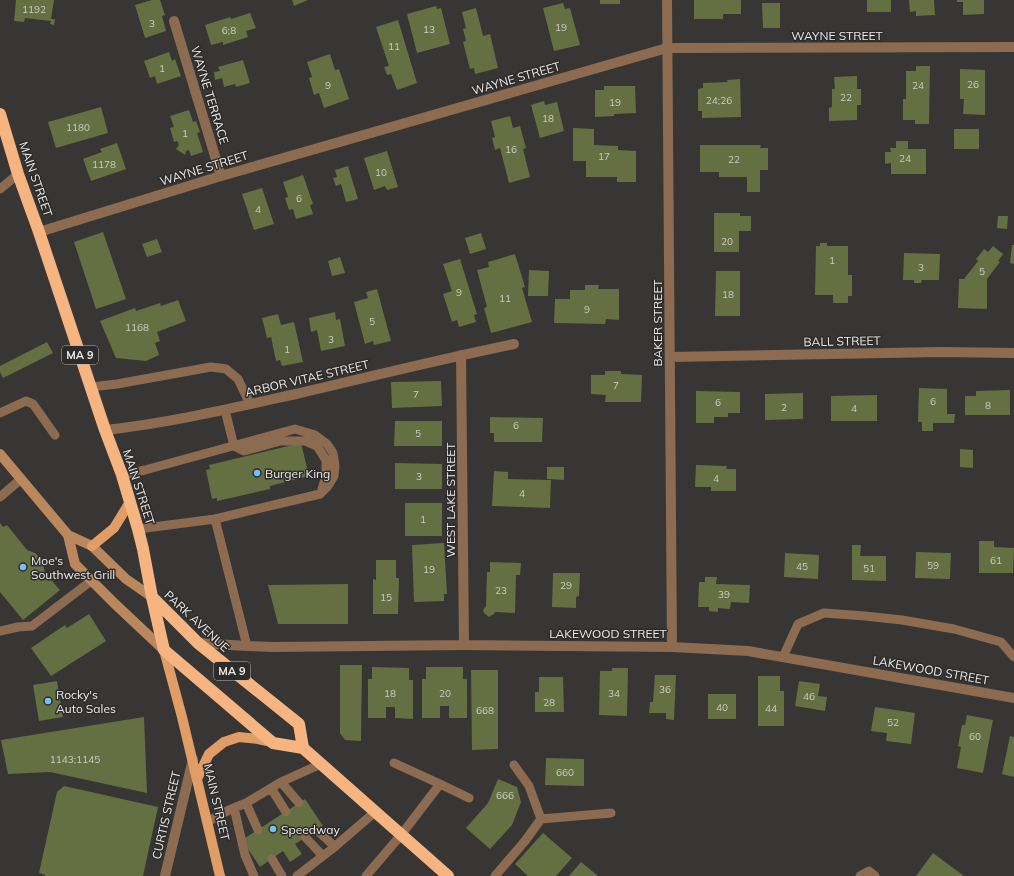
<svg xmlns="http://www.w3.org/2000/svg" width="1014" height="876" viewBox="0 0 1014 876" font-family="Mulish,sans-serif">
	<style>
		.building { fill: #646f42 }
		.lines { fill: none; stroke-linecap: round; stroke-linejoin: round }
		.lane { stroke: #8c6b50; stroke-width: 9 }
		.street { stroke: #8c6b50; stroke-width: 10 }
		.secondary { stroke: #bb875c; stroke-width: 10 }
		.primary { stroke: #e09d65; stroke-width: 10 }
		.highway { stroke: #f6b580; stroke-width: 12 }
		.poi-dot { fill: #73c1f6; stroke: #2d2c2a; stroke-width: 1.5 }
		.labels { text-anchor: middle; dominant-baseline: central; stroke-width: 3; stroke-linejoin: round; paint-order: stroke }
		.number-label { font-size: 10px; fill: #cbcdc1 }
		.shield { fill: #2d2c2a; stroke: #b3b2b1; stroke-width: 1 }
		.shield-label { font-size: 11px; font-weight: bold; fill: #edeceb }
		.street-label { font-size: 12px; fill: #edeceb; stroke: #2d2c2a }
		.poi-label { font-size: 12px; fill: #edeceb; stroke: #2d2c2a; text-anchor: start }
	</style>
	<rect width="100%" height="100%" fill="#373634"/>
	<!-- building -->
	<path class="building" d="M16,0H54L51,19H55L54,25L50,24L51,21L25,18L24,22L14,21Z
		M152,0H160L165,15L162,16L166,31L145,38L135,5Z
		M292,0H308L294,6Z
		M600,0H620V4H600Z
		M694,0H741V14H723V19H694Z
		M867,0H891V12H867Z
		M909,0H934L935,15L916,16V11L910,12Z
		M957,0H984V14L963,15V2H957Z
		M563,3L565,9L570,8L580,45L554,51L543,8Z
		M762,3H780V28H763Z
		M436,6L437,9L441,8L450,44L417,53L407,14Z
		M476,8L483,36L490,34L498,68L475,74L474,68L470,69L463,42L466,41L463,29L466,28L462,12Z
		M250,13L256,28L246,31L248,37L223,45V42L211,45L205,25L230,17L231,19Z
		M398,20L417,83L397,90L391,74L387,75L384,67L389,66L376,27Z
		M169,52L172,61L175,59L181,76L157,84L155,76L150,78L144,61Z
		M330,54L335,70L339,69L349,99L324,108L319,93L314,95L309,78L312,77L307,62Z
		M243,60L250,83L236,87L235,84L224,87L222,78L215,80L214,72L220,71L218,67Z
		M916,66H930L929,124H915V120H903V99H906V71H916Z
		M960,69L985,70V115L963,114L964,99H960Z
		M857,76V89H861V105H857V120L829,121V108L832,107V89H835L834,77Z
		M740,79L741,117L702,118V111H698V89L703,88V83L728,82L727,80Z
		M604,86H635L636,113L614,114V116L595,117V90H604Z
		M544,101L545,105L557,102L564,131L540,138L531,105Z
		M101,107L108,133L56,148L48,122Z
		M189,110L193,122L196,121L200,132L197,133L203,152L191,156L189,150L186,151L185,155L176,149L179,145L177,141L174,142L170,128L174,127L170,116Z
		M510,116L513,128L520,126L526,148L523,149L530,177L509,183L500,148L495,150L492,138L495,137L491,121Z
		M573,128L594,129V145L618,146V150L636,151V182H617V177H586V161H573Z
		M954,129H979V149H954Z
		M896,141H908V149H926V174H891V163L885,164V152H891L890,148H896Z
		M117,143L126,169L91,181L83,159L102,152L100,149Z
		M700,145H761L760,148H768V170H760V192H747V177H719V172H700Z
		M387,151L398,187L387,190L385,186L374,190L364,158Z
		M348,166L358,199L346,202L341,184L336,186L333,178L337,177L335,170Z
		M303,175L313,204L310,205L313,214L296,219L293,209L289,210L285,198L288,197L283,182Z
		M262,188L274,224L254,230L242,194Z
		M714,213H740V216H751V231H739V252H714Z
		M998,216H1008L1007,229L997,228Z
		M103,232L126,299L96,309L74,242Z
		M481,233L486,249L470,254L465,238Z
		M157,239L162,252L147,257L142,244Z
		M820,243H827V246H848V275H852V296H848V303H833V295H815L816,246H820Z
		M1012,245H1014V264L1010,263Z
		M993,246L1003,254L998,261L1000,262L987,279V309L958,308L959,279H964L978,261L976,259L984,249L988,252Z
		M904,253L940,254L939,280H922L921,283H914V280H903Z
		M515,254L525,287L522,288L532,322L491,333L484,308L487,307L477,270L489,267L488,262Z
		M340,257L345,273L332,276L328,261Z
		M460,259L477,314L474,315L476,322L459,327L457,320L452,322L443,294L452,291L443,264Z
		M529,270L549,271L548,296H528Z
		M716,271H740V316H715Z
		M585,285H599L598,289H619V320L606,319L605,324L554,323L555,299H570V290H585Z
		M377,289L391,341L374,345L373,341L365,344L354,302L368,298L366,292Z
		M178,300L186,321L157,332L160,341L155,343L159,355L146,361L116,358L100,321L135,308L136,311L160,303L161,306Z
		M335,312L336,320L340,319L345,346L321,351L317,330L311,332L309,318Z
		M278,314L281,325L294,322L303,362L282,366L280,360L276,361L271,337L267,338L262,318Z
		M47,342L53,353L3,378L0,372V366Z
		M605,371H621V374L642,375L641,402H605L606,395L591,394V375H605Z
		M441,381L442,406L392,408L391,382Z
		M919,388L947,389V414H955L954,423H933V431H922V422H918Z
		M1010,390V415H965V396H976V391Z
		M696,391L740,392V413H728V417H714V423H696Z
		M803,393V419L765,420V394Z
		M877,395V421H831V396Z
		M490,417L543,418L542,442H494V433H490Z
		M395,421H442V446H394Z
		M301,443L309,476L270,486V489L217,501V498L212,499L206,470L210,469L209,465Z
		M960,449L973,450V468L960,467Z
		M395,463L442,464V489H395Z
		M696,465L727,466L726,469H736V491H711V487H695Z
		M547,467H564V480L547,479Z
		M494,471L508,472V479L551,480L550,508L492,506Z
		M405,503H442V536H405Z
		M0,523L3,527L7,525L27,550L35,553L39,557L43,564L45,573L60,590L23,620L0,592Z
		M979,541H994V547L1014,548L1013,573H979Z
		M444,543L447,594H444V601L414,602L412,545Z
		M852,545H861L860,556H886V581L852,580Z
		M916,552L951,553L950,579L915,578Z
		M785,553L819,555L818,579L784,577Z
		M376,560H396V578H399L398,614H373V579L376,580Z
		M490,562L521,563L520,575H516L515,613L495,612L494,614L489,617L484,613L483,610L486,606L487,572H490Z
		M553,573H580L579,596L576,597V608L552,607Z
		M705,577H717L716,584L750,585L749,603L731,602L730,609L718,608V612L709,611V607H698L699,582H705Z
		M348,584V624H278L268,585Z
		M89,614L106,641L51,676L31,648L65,625L67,628Z
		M340,665H362L361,741L345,740L340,733Z
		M372,667L409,668V680H413V719L395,718V707H386V718H368V679H372Z
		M426,667H463V679H467V718H449V706H440V718H422V679H426Z
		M612,668H628L627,716L599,715L600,671H612Z
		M471,670H498V749L472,750Z
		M655,675H676L674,720L666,719V713H649L650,702H653Z
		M758,676H780V691H784V726H758Z
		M539,677H563L564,712H535V692H539Z
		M57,681L63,717L39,721L33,685Z
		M799,681L820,684L818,696L827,697L825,711L795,706Z
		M708,694H736V719H708Z
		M875,707L915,713L911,744L886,741L887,733L871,731Z
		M967,715L993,720L983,773L957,768L961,747L958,746L962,725H965Z
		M144,717L147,793L50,772L8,774L1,740Z
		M1010,736L1014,737V777L1002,774Z
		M546,758L584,759V786L545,785Z
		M498,779L517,787L521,802L512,825L490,849L466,828L488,803Z
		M64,786L158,807L143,876H45V875L39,873L57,792Z
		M305,799L323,826L295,844L302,854L290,862L283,851L260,867L242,840Z
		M543,833L572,858L556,876H528L515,864Z
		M933,853L964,876H916Z
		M581,862L598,876H569Z"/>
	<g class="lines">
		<!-- lane -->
		<path class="lane" d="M0,189L18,174
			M91,387L117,384L211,367L226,369L238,379L250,404
			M225,410L234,446L244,451L280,441H305L317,446L326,460V476L322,489
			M0,413L26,401L33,404L55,435
			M122,475L145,470L295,429L315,435L327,444L333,453L335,466L334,476L328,486L320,494L215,519L138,529
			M0,497L21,479
			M215,519L247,646
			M0,631L18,627L32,626L91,581
			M783,657L798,624L824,613L865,616L902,620L954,629L1001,642L1014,657
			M394,763L440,784
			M514,765L529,786L541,819
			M281,782L299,803
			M271,788L286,812
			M246,803L258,830
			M234,808L245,855L254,876
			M207,822L229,810L246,803L281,782L321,764
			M317,830L335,847
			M305,837L323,856
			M272,859L282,876
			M297,876L332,849L375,812
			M366,876L401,835L440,784L469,798
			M495,876L525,841L541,819L611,813
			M860,876L869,871L875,876"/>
		<!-- street -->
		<path class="street" d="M667,0L672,647
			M174,21L221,176
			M39,232L221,176L667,48L1014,47
			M461,355L464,645
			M670,357L942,352L1014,353
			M105,430C169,423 233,408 296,394C368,377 441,359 514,344
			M198,643L247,646L273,647L464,645L672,647L748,651L1014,698
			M165,876L193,759"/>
		<!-- secondary -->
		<path class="secondary" d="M0,454L68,535L92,546L126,579L152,597
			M68,535L75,564L114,603L164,650"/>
		<!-- primary -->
		<path class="primary" d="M92,546L114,528L130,502
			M164,650L182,717L220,876
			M197,779L209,754L224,742L239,737L258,739L272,742"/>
		<!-- highway -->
		<path class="highway" d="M0,114L18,174L39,232L105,430L122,475L138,529L143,549L152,597L164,650L273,743L303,748L448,876
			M152,597L198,643L299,724L303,748"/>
	</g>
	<!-- markers -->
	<g class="poi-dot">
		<circle cx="257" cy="473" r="4"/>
		<circle cx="23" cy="567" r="4"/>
		<circle cx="48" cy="701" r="4"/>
		<circle cx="273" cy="829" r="4"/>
	</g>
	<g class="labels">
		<!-- number labels -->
		<g class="number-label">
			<text x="34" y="9">1192</text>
			<text x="152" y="23">3</text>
			<text x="561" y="27">19</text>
			<text x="429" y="29">13</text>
			<text x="229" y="30">6;8</text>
			<text x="394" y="46">11</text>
			<text x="162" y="68">1</text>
			<text x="973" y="84">26</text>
			<text x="328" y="85">9</text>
			<text x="918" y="85">24</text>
			<text x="846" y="97">22</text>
			<text x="719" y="100">24;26</text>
			<text x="615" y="102">19</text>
			<text x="548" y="118">18</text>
			<text x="78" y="127">1180</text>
			<text x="185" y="133">1</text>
			<text x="511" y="149">16</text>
			<text x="604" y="156">17</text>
			<text x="905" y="158">24</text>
			<text x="734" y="159">22</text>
			<text x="104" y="164">1178</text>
			<text x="381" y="172">10</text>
			<text x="299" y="198">6</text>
			<text x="258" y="209">4</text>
			<text x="727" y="241">20</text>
			<text x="832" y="260">1</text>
			<text x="921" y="267">3</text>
			<text x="982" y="271">5</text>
			<text x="459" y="292">9</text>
			<text x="728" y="294">18</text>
			<text x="505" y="298">11</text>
			<text x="587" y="309">9</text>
			<text x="372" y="321">5</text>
			<text x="137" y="327">1168</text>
			<text x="331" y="339">3</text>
			<text x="287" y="349">1</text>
			<text x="616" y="385">7</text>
			<text x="416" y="394">7</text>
			<text x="933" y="401">6</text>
			<text x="718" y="402">6</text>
			<text x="988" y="405">8</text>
			<text x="784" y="407">2</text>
			<text x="854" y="408">4</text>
			<text x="516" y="425">6</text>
			<text x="418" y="433">5</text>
			<text x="419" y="476">3</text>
			<text x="716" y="478">4</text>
			<text x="522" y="493">4</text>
			<text x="423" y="519">1</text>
			<text x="996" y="560">61</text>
			<text x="933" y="565">59</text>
			<text x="802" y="566">45</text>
			<text x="869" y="568">51</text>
			<text x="429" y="569">19</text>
			<text x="566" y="585">29</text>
			<text x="501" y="590">23</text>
			<text x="724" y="594">39</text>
			<text x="386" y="597">15</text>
			<text x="665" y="689">36</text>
			<text x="390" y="693">18</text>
			<text x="445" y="693">20</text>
			<text x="614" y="693">34</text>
			<text x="809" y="696">46</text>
			<text x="549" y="702">28</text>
			<text x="722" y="707">40</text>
			<text x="771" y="708">44</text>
			<text x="485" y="710">668</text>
			<text x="893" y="722">52</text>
			<text x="975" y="736">60</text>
			<text x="75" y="759">1143;1145</text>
			<text x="565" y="772">660</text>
			<text x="505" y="795">666</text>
		</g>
		<!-- shield labels -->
		<g class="shield">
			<rect x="62" y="346" width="36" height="18" rx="3"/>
			<rect x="214" y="662" width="36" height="18" rx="3"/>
		</g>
		<g class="shield-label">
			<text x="80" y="355">MA 9</text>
			<text x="232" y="671">MA 9</text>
		</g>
		<!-- street labels -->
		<g class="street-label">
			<text x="837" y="35">WAYNE STREET</text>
			<text transform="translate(516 78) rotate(-16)">WAYNE STREET</text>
			<text transform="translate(210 95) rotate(73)">WAYNE TERRACE</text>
			<text transform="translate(204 168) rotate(-17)">WAYNE STREET</text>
			<text transform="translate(36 179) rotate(71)">MAIN STREET</text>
			<text transform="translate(657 323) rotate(-90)">BAKER STREET</text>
			<text transform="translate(842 341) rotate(-1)">BALL STREET</text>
			<text transform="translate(307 378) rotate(-13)">ARBOR VITAE STREET</text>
			<text transform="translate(139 487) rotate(72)">MAIN STREET</text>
			<text transform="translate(450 500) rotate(-90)">WEST LAKE STREET</text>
			<text transform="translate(197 621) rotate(43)">PARK AVENUE</text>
			<text x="608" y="633">LAKEWOOD STREET</text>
			<text transform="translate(931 670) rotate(10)">LAKEWOOD STREET</text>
			<text transform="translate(217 802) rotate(77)">MAIN STREET</text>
			<text transform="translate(166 815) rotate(-77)">CURTIS STREET</text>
		</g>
		<!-- poi labels -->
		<g class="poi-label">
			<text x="265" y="473">Burger King</text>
			<text x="31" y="560">Moe's<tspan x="31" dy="14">Southwest Grill</tspan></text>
			<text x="56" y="694">Rocky's<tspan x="56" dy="14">Auto Sales</tspan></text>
			<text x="281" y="829">Speedway</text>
		</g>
	</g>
</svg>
